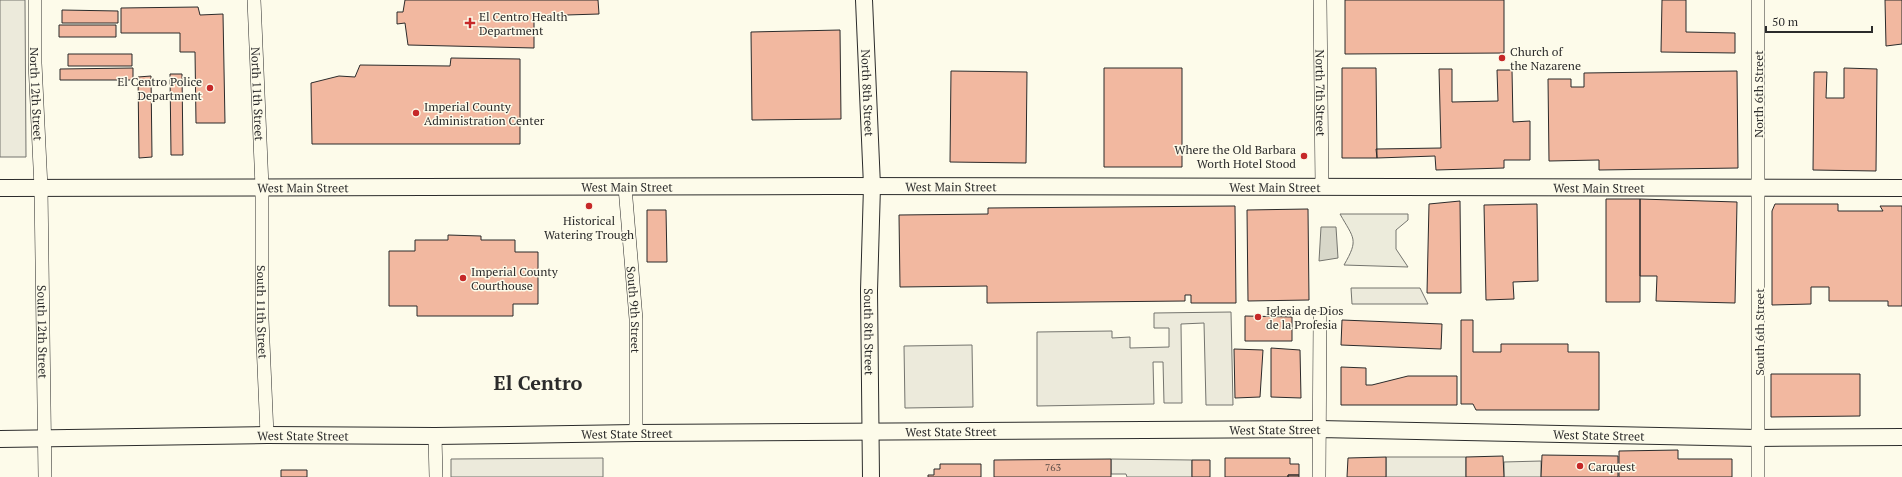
<svg xmlns="http://www.w3.org/2000/svg" width="1902" height="477" viewBox="0 0 1902 477" font-family="'PT Serif',serif">
	<style>
		.green { fill: #ecebdb; stroke: #74746e }
		.parking { fill: #eceadb; stroke: #74746e }
		.water { fill: #d8d7c9; stroke: #74746e }
		.building { fill: #f2b8a0; stroke: #2b2b2b }
		.lines { fill: none; stroke-linecap: round; stroke-linejoin: round }
		.minor-casing { stroke: #2b2b2b; stroke-width: 14 }
		.tertiary-casing { stroke: #2b2b2b; stroke-width: 18 }
		.minor { stroke: #fdfbea; stroke-width: 13 }
		.tertiary { stroke: #fdfbea; stroke-width: 16 }
		.poi-dot { fill: #c62828; stroke: #fdfbea; stroke-width: 1.5 }
		.labels { text-anchor: middle; dominant-baseline: central; stroke-width: 3; stroke-linejoin: round; paint-order: stroke }
		.number-label { font-size: 10px; fill: #5d4e48 }
		.poi-label { font-size: 12px; fill: #2b2b2b; stroke: #fdfbea; text-anchor: start }
		.street-label { font-size: 12px; fill: #2b2b2b; stroke: #fdfbea }
		.town-label { font-size: 20px; font-weight: bold; fill: #2b2b2b; stroke: #fdfbea }
	</style>
	<rect width="100%" height="100%" fill="#fdfbea"/>
	<!-- green -->
	<path class="green" d="M1340,214H1408V220L1396,230V249L1408,267L1344,265C1359,239 1354,239 1340,214Z"/>
	<!-- parking -->
	<path class="parking" d="M0,0H25L26,157H0Z
		M1351,288H1420L1428,304H1352Z
		M1231,312L1233,405H1206L1204,323L1181,324L1182,403H1164L1163,362H1153L1154,404L1037,406V332L1112,331V338L1130,337V348L1169,347V328H1154V313Z
		M972,345L973,407L905,408L904,346Z
		M1386,457H1466V477H1386Z
		M603,458V477H451V459Z
		M1111,459L1192,460V477H1127L1126,474H1111Z
		M1541,461V477H1504V462Z"/>
	<!-- water -->
	<path class="water" d="M1321,227H1336L1338,258L1319,261Z"/>
	<!-- building -->
	<path class="building" d="M405,0H598L599,14L534,16V48L408,45L405,23L397,24V12H403Z
		M1345,0H1504V53L1345,54Z
		M1662,0H1686V32L1735,33V53L1661,52Z
		M1885,0H1902V44L1886,46Z
		M198,7L200,15L223,14L225,123H196L195,52H180V33H121V8Z
		M62,10L118,11V23H62Z
		M59,25H116V37H59Z
		M840,30L841,119L752,120L751,32Z
		M68,54H132V66H68Z
		M451,58L520,59V144H312L311,83L339,76L355,77L360,65L450,66Z
		M133,68V80H60V69Z
		M1104,68H1182V167H1104Z
		M1342,68H1376L1377,158H1342Z
		M1844,68L1877,69L1876,171L1813,170L1814,72H1827L1826,98H1844Z
		M1439,69H1452V102L1498,101L1497,70H1512L1513,122L1530,121V160H1504V168L1436,170L1435,156L1377,158L1376,149L1441,148Z
		M951,71L1027,72L1026,163L950,162Z
		M1737,71L1738,168L1599,170V160L1549,161L1548,79H1571V87H1584V73Z
		M170,74H182L183,155H171Z
		M151,76L152,157L139,158L138,77Z
		M1606,199H1640V302H1606Z
		M1640,199L1737,202L1735,303L1656,301L1657,276H1640Z
		M1460,201L1461,293H1427L1429,204Z
		M1537,204L1538,281L1513,282L1514,299L1486,300L1484,205Z
		M1775,204H1838V211H1883L1880,206H1902V306H1888V301H1829V287H1811V304L1772,305V211Z
		M1235,206L1236,303H1191V295H1185V301L987,303V286L900,287L899,215L988,214V208Z
		M1308,209L1309,300L1248,301L1247,210Z
		M647,210H666L667,262H647Z
		M448,235L481,236V240H515V252H538V304H513V316H417V306H389V251H415V240H448Z
		M1245,316L1292,317V341H1245Z
		M1342,320L1442,324L1441,349L1341,345Z
		M1461,320H1473V352H1501V344H1568V352H1599V410H1476L1473,404H1461Z
		M1271,348L1300,350L1301,398L1271,397Z
		M1234,349L1263,350L1260,397L1235,398Z
		M1341,367L1366,368V385H1372L1408,376H1457V405H1341Z
		M1771,374H1860V416L1771,417Z
		M1678,450V459H1732V477H1619V451Z
		M1542,455L1618,456V477H1541Z
		M1503,456L1504,477H1466V457Z
		M1386,457V477H1347L1348,458Z
		M1225,458H1290V464H1299V475H1288V477H1225Z
		M1111,459V477H994V460Z
		M1192,460H1210V477H1192Z
		M940,464H981V477H928V475H934V469H940Z
		M281,470H307V477H281Z
		M1288,475H1299V477H1288Z"/>
	<g class="lines">
		<defs>
			<g id="minor">
				<path id="s1" d="M35,0V63L41,188L45,477"/>
				<path id="s2" d="M254,0L262,187V319L267,435"/>
				<path id="s3" d="M1320,0L1322,187"/>
				<path d="M1758,0V477"/>
				<path id="s4" d="M625,187L636,319V433"/>
				<path d="M435,436L436,477"/>
				<path d="M1319,477L1320,318"/>
			</g>
			<g id="tertiary">
				<path id="s5" d="M864,0L872,186L869,291L871,477"/>
				<path id="s6" d="M0,188L829,186L1902,188"/>
				<path id="s7" d="M0,439L267,435L435,436L636,433L1319,429L1758,438L1902,437"/>
			</g>
		</defs>
		<!-- minor casing -->
		<use href="#minor" class="minor-casing"/>
		<!-- tertiary casing -->
		<use href="#tertiary" class="tertiary-casing"/>
		<!-- minor -->
		<use href="#minor" class="minor"/>
		<!-- tertiary -->
		<use href="#tertiary" class="tertiary"/>
	</g>
	<!-- markers -->
	<g class="poi-dot">
		<path d="M468 17h4v4h4v4h-4v4h-4v-4h-4v-4h4z"/>
		<circle cx="1502" cy="58" r="4"/>
		<circle cx="210" cy="88" r="4"/>
		<circle cx="416" cy="113" r="4"/>
		<circle cx="1304" cy="156" r="4"/>
		<circle cx="589" cy="206" r="4"/>
		<circle cx="463" cy="278" r="4"/>
		<circle cx="1258" cy="317" r="4"/>
		<circle cx="1580" cy="466" r="4"/>
	</g>
	<g class="labels">
		<!-- number labels -->
		<g class="number-label">
			<text x="1053" y="467">763</text>
		</g>
		<!-- poi labels -->
		<g class="poi-label">
			<text x="479" y="16">El Centro Health<tspan x="479" dy="14">Department</tspan></text>
			<text x="1510" y="51">Church of<tspan x="1510" dy="14">the Nazarene</tspan></text>
			<text x="202" y="81" text-anchor="end">El Centro Police<tspan x="202" dy="14">Department</tspan></text>
			<text x="424" y="106">Imperial County<tspan x="424" dy="14">Administration Center</tspan></text>
			<text x="1296" y="149" text-anchor="end">Where the Old Barbara<tspan x="1296" dy="14">Worth Hotel Stood</tspan></text>
			<text x="589" y="220" text-anchor="middle">Historical<tspan x="589" dy="14">Watering Trough</tspan></text>
			<text x="471" y="271">Imperial County<tspan x="471" dy="14">Courthouse</tspan></text>
			<text x="1266" y="310">Iglesia de Dios<tspan x="1266" dy="14">de la Profesia</tspan></text>
			<text x="1588" y="466">Carquest</text>
		</g>
		<!-- street labels -->
		<g class="street-label">
			<text stroke="none"><textPath href="#s5" startOffset="93">North 8th Street</textPath></text>
			<text stroke="none"><textPath href="#s3" startOffset="93">North 7th Street</textPath></text>
			<text stroke="none"><textPath href="#s1" startOffset="94">North 12th Street</textPath></text>
			<text stroke="none"><textPath href="#s2" startOffset="94">North 11th Street</textPath></text>
			<text transform="translate(1758 94) rotate(-90)">North 6th Street</text>
			<text stroke="none"><textPath href="#s6" startOffset="951">West Main Street</textPath></text>
			<text stroke="none"><textPath href="#s6" startOffset="303">West Main Street</textPath></text>
			<text stroke="none"><textPath href="#s6" startOffset="627">West Main Street</textPath></text>
			<text stroke="none"><textPath href="#s6" startOffset="1275">West Main Street</textPath></text>
			<text stroke="none"><textPath href="#s6" startOffset="1599">West Main Street</textPath></text>
			<text stroke="none"><textPath href="#s4" startOffset="123">South 9th Street</textPath></text>
			<text stroke="none"><textPath href="#s2" startOffset="312">South 11th Street</textPath></text>
			<text stroke="none"><textPath href="#s1" startOffset="332">South 12th Street</textPath></text>
			<text stroke="none"><textPath href="#s5" startOffset="332">South 8th Street</textPath></text>
			<text transform="translate(1759 332) rotate(-90)">South 6th Street</text>
			<text stroke="none"><textPath href="#s7" startOffset="1275">West State Street</textPath></text>
			<text stroke="none"><textPath href="#s7" startOffset="951">West State Street</textPath></text>
			<text stroke="none"><textPath href="#s7" startOffset="627">West State Street</textPath></text>
			<text stroke="none"><textPath href="#s7" startOffset="1599">West State Street</textPath></text>
			<text stroke="none"><textPath href="#s7" startOffset="303">West State Street</textPath></text>
		</g>
		<!-- town labels -->
		<g class="town-label">
			<text x="538" y="382">El Centro</text>
		</g>
	</g>
	<!-- scale -->
	<path d="M1766 26v6h106v-6" fill="none" stroke="#2b2b2b" stroke-width="2"/>
	<text x="1772" y="26" font-size="12" fill="#2b2b2b" stroke="#fdfbea" stroke-width="3" paint-order="stroke">50 m</text>
</svg>
